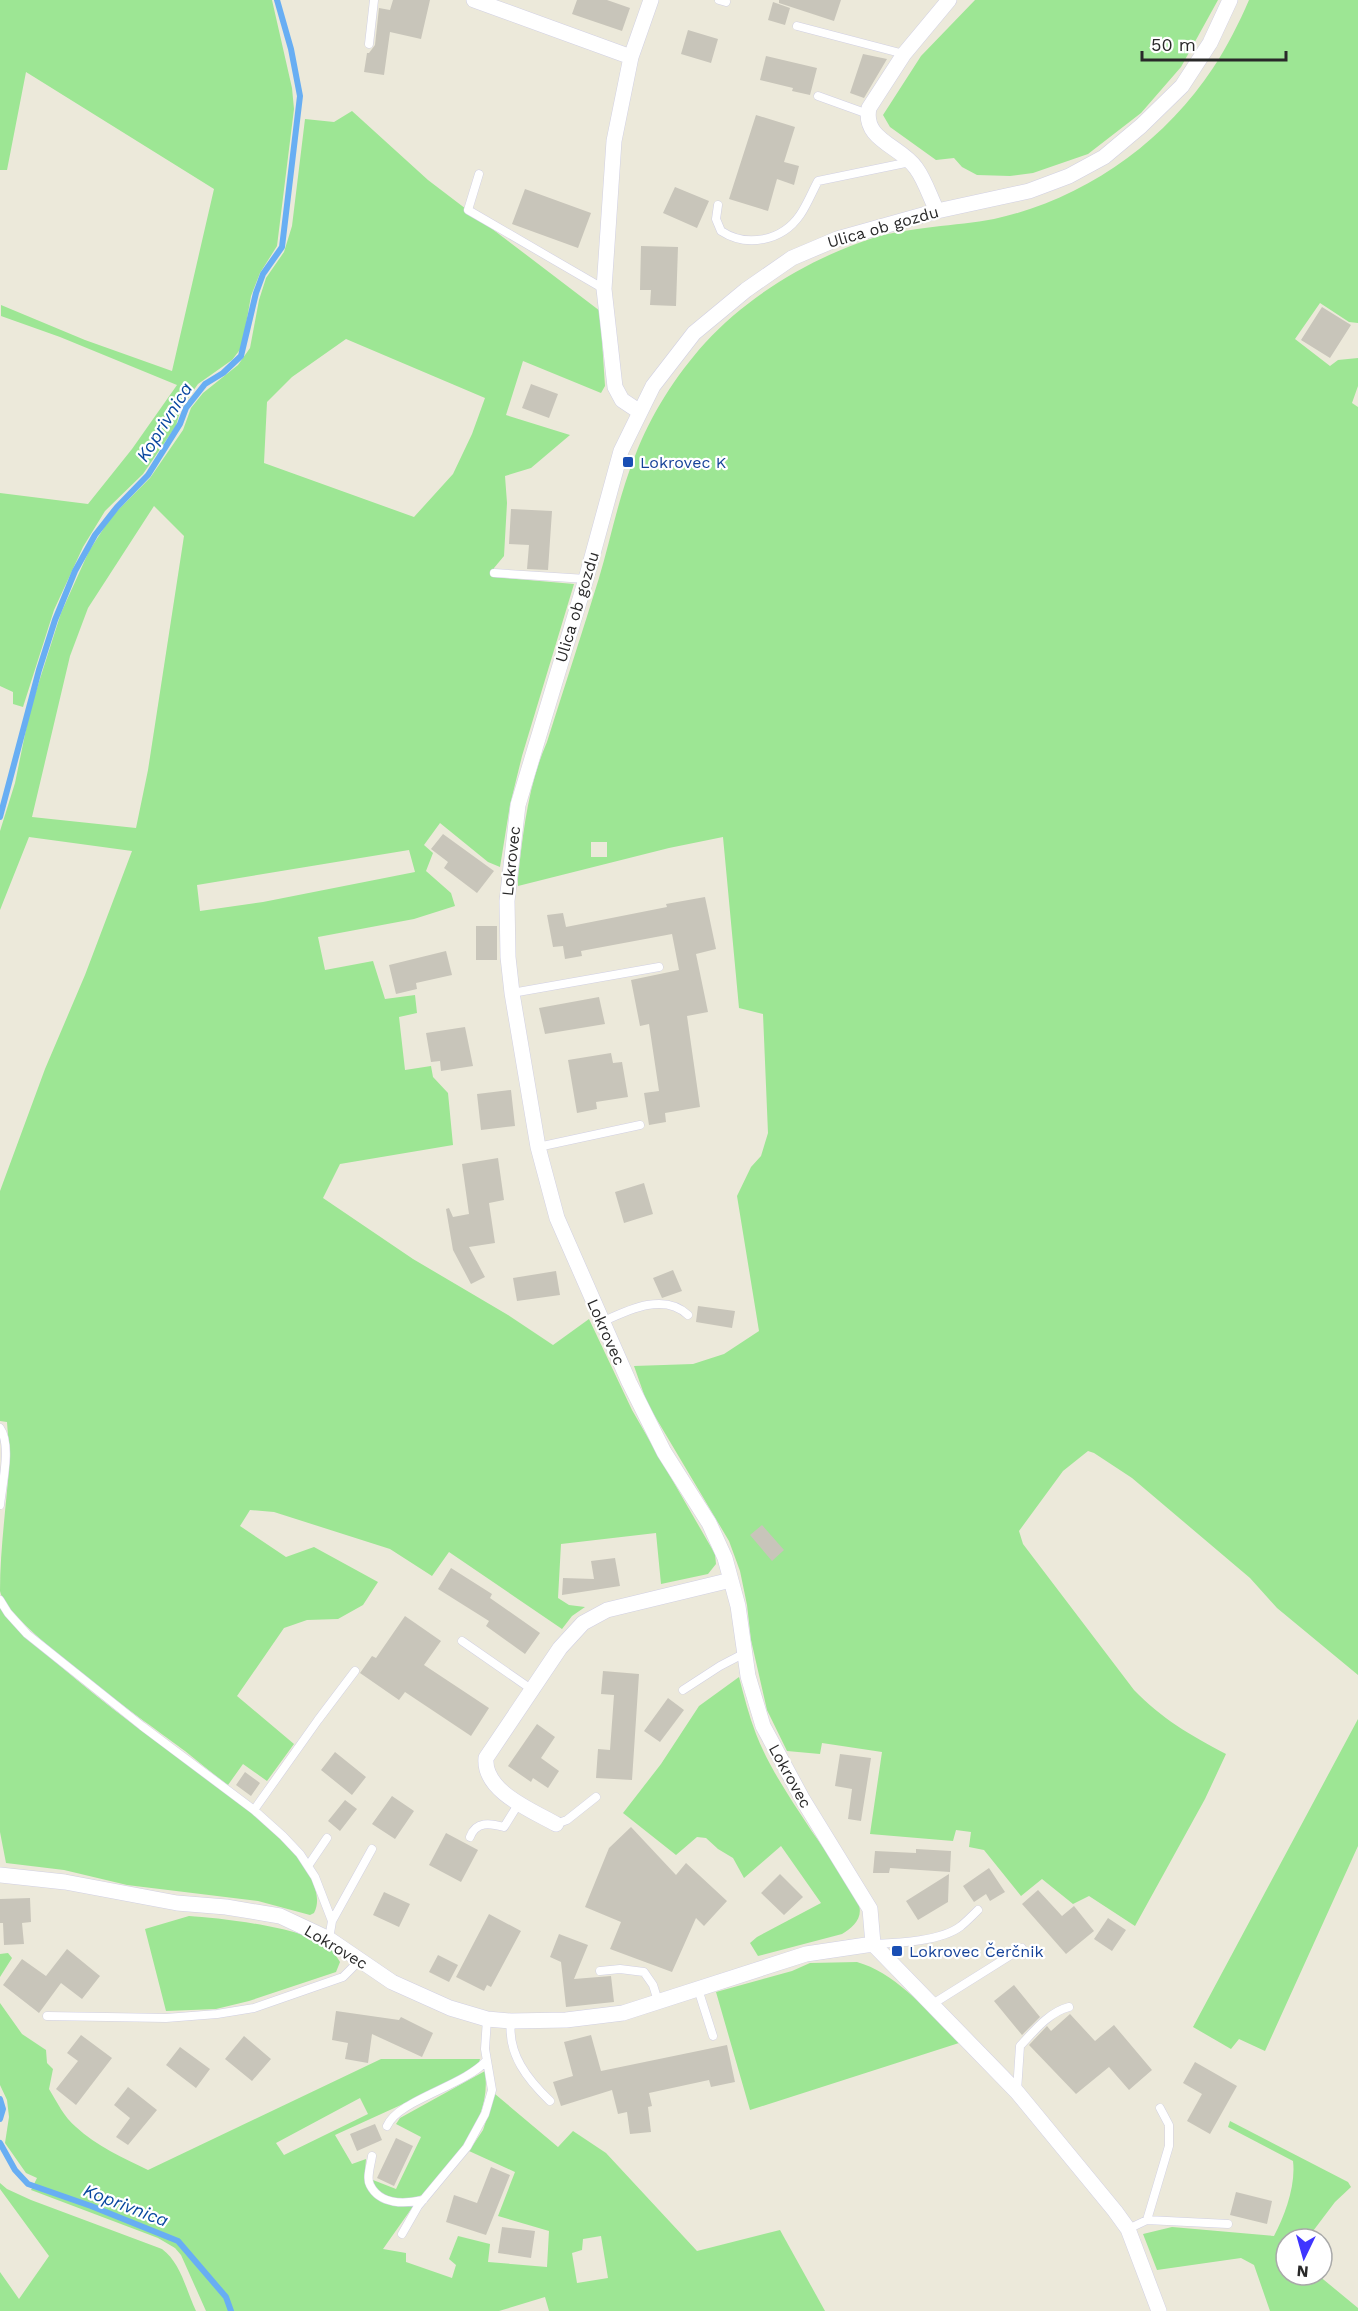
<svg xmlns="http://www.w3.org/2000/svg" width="1358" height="2311" viewBox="0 0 1358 2311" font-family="'Work Sans',sans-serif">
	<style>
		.green { fill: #9de694; fill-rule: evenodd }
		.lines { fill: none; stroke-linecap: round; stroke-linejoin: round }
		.stream { stroke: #68aef3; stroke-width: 6 }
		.building { fill: #c8c5ba }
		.service-casing { stroke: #d1d0e3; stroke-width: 9 }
		.minor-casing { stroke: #d1d0e3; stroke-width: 16 }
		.service { stroke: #fff; stroke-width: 8 }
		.minor { stroke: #fff; stroke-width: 15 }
		.transit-dot { fill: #1a4fb4; stroke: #fff; stroke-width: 2 }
		.labels { text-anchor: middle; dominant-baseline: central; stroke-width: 4.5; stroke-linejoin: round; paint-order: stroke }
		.street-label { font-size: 16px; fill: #292929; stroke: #fff }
		.transit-label { font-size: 16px; fill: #164399; stroke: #fff; text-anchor: start }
		.water-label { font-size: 18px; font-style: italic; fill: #08479f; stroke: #fff }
	</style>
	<rect width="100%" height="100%" fill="#ece9da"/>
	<!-- green -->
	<path class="green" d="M0,0H272L292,88L294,109L277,246L260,273L251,296L242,347L232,360L198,384L181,408L176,426L143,474L105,511L83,547L54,610L23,707L13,704V692L0,686V493L88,504L132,449L177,385L60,337L1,316V305L85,340L172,371L214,189L26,72L7,170H0Z
		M975,0H1218L1181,67L1141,113L1088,154L1033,173L1010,176L977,175L962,167L954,158L936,160L890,127L883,115L921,56Z
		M1249,0H1358V323L1349,322L1320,303L1295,339L1330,366L1338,360L1358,358V386L1352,403L1358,407V1675L1277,1608L1250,1578L1132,1478L1094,1453L1088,1451L1063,1471L1019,1531L1023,1544L1134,1690C1162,1719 1190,1735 1226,1754L1205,1799L1135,1926L1089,1896L1073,1904L1042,1879L1021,1896L984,1850L969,1847L971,1832L956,1830L953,1841L870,1834L882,1752L822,1743L820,1754L787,1751L767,1710L751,1640L747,1605L740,1571L729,1541L647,1403L634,1366L693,1364L724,1354L759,1331L737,1196L751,1167L761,1156L768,1133L763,1014L739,1008L723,837L669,848L518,886V878C523,833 528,785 547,742C564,688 582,633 599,578C611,538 619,495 635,456C650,416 676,375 705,343C749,295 811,258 873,238C909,227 956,226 994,219C1082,200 1163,144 1213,68C1227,47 1239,23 1249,0ZM591,842H607V857H591Z
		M352,111L428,180L600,311L605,386L601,393L523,361L506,415L570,435L531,468L505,476L507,503L504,556L494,568V577L574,584L522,756L510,805L500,867L488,862L440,823L424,845L433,853L426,871L451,893L455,906L414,919L318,937L325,970L373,961L385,999L415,995L417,1013L399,1017L405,1070L431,1066L433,1077L448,1093L453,1145L340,1164L323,1198L413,1259L508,1315L553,1345L589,1319L632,1410L715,1554L716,1564L708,1574L661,1584L656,1533L561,1544L558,1598L569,1605L585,1607L572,1616L562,1629L449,1552L432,1576L390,1549L274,1512L250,1510L240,1526L286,1557L314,1547L378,1582L363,1605L338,1619L307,1620L284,1628L237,1696L294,1744L267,1781L243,1764L228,1785C213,1774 199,1762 185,1751C153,1727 5,1623 0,1591C0,1550 6,1508 9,1468C10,1453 8,1437 7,1422L0,1421V1191L45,1069L85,975L132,851L29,837L0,910V831L15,783L30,710L61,613L89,551L111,517L150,478L183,430L191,408L203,393L238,365L250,348L259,300L266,278L284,252L292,226L305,119L334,122ZM346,339L485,398L472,434L453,474L414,517L264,463L267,402L292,377ZM154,506L184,536L148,770L136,828L32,817L70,656L88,608ZM409,850L415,872L263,902L200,911L197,885Z
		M0,1607C16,1630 37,1646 58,1664C113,1712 174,1753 232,1798C252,1813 275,1829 291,1848C304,1863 325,1893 314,1913L310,1915L258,1901L127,1885L64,1870L6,1863L0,1832Z
		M739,1677C744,1696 749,1716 756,1734C769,1767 790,1798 809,1827C822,1847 852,1884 859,1905C863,1919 852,1928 842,1934L758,1956L750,1943L757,1937L821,1903L781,1846L744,1878L733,1858L718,1849L706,1838L697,1837L676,1855L623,1813L661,1764L699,1706Z
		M1358,1719V1846L1265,2051L1239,2039L1231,2049L1193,2027Z
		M189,1916C221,1918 311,1928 332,1950C335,1953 337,1958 340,1962L336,1972L249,2001L216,2009L166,2011L145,1929Z
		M8,1953L12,1958L0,1977V1954Z
		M857,1962C897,1973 930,2014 959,2043L750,2110L716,1992L792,1971L810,1963Z
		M0,2003L22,2034L46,2050L47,2063L53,2069L49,2089C57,2102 64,2117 76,2127C96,2146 124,2158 148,2170L381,2059H480L478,2066L458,2079L335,2135L352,2164L366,2159C362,2194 379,2209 414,2205L383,2249L406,2253V2262L452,2278L456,2265L449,2259L458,2236L490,2244L488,2262L547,2267L549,2231L498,2216L515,2172L469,2151L483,2130L495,2094L558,2147L573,2131L606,2153L697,2251L780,2230L825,2311H549L545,2297L499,2311H206L181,2255L175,2248L158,2238L31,2190L37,2178L26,2173L5,2143L9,2117L7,2100L0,2085ZM360,2098L368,2114L284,2155L276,2143ZM601,2236L608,2278L577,2283L572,2253L582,2250L583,2239Z
		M485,2071C492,2123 453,2158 422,2195C405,2203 378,2202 373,2180L396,2189L421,2137L396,2124L400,2118Z
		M1230,2121L1348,2182L1351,2187L1335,2202L1307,2239H1286V2275H1318L1358,2308V2311H1270L1254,2265L1241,2258L1157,2270L1143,2234L1172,2227L1274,2236C1285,2215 1296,2185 1293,2161L1228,2127Z
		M0,2183L7,2189L31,2200L162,2249C181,2263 186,2290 196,2311H0V2272L19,2299L49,2256L0,2189Z"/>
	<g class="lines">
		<!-- stream -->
		<path class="stream" d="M0,817L39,670L55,620L75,571L95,535L117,507L148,475L180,424L186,408L205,384L223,373L241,356L256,293L263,274L282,247L300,96L291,49L277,0
			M0,2099L3,2109L0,2119
			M0,2143L15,2170L28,2184L91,2206L178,2241L226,2297L231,2311"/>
	</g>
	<!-- building -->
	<path class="building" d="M393,0H430L421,39L390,32L384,75L364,72L367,53H369L375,45L379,8L390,10Z
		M577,0H607L630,8L622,31L572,14Z
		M779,0H841L834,21L779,3Z
		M773,2L790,8L785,25L768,20Z
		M688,30L718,39L711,63L681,54Z
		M863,54L887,59L864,98L850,93Z
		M766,56L817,68L810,95L792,91L793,88L760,80Z
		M756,115L795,127L784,162L799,166L794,185L777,179L768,211L729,199Z
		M675,187L709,201L697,228L663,213Z
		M525,189L591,213L578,248L512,224Z
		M641,246L678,247L676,306L650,305L651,290H640Z
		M1322,307L1351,325L1330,358L1301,340Z
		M531,384L558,394L549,418L522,408Z
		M511,509L552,511L548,570L527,569L529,545L509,544Z
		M443,834L494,871L477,893L444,868L448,862L431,849Z
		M705,897L716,949L696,954L708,1012L687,1016L700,1107L665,1113L666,1122L649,1125L644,1093L659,1091L649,1024L640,1026L631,980L679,970L672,934L581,951L582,956L565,959L563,946L553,947L547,915L563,913L566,927L667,907L666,904Z
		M476,926H497V960H476Z
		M446,951L452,975L416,983L417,989L396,994L389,965Z
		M599,997L605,1024L545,1034L539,1008Z
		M465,1027L473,1066L441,1071L440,1061L431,1062L426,1033Z
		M611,1053L613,1063L622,1062L628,1097L596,1102L597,1109L577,1113L568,1060Z
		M511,1090L515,1126L481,1130L477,1094Z
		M498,1158L504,1200L489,1203L495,1243L469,1247L485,1277L471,1284L453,1250L446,1209L449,1208L453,1217L469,1214L462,1164Z
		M644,1183L653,1214L624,1223L615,1192Z
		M673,1270L682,1291L662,1298L653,1278Z
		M556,1271L560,1295L517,1301L513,1278Z
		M698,1306L735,1311L732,1328L696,1322Z
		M762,1525L784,1550L772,1561L750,1535Z
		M615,1558L620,1586L562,1595L563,1578L594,1579L591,1561Z
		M451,1568L492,1594L490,1598L540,1633L525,1654L486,1626L489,1621L438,1589Z
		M405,1616L441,1641L424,1665L489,1708L471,1736L405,1692L399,1700L360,1673L372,1656L376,1658Z
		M603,1671L639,1674L632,1780L596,1778L598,1749L610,1750L614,1695L601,1694Z
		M668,1698L684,1710L660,1742L644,1731Z
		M537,1724L555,1737L541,1758L559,1771L548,1788L533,1778L531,1782L508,1766Z
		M335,1752L366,1777L352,1795L321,1770Z
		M840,1754L871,1758L861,1821L848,1819L852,1789L835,1786Z
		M245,1772L260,1783L251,1796L236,1785Z
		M392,1796L414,1811L395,1839L372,1824Z
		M345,1800L357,1809L340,1831L328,1821Z
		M631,1827L676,1875L686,1863L727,1901L704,1926L696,1918L672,1972L610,1949L621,1922L585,1907L609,1848Z
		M446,1833L478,1850L461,1882L429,1865Z
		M916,1849L951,1851L950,1872L890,1868L889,1873H873L875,1851L916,1853Z
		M989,1868L1005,1892L990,1901L986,1894L974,1902L963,1886Z
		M780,1874L803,1897L784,1915L761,1893Z
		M949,1874L948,1902L918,1920L906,1901Z
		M1038,1890L1062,1916L1074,1906L1094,1931L1066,1954L1022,1904Z
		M384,1892L410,1904L399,1927L373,1915Z
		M30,1898L31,1922L22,1923L24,1944L4,1945L3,1923H0V1899Z
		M489,1914L521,1931L491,1987L487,1985L484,1991L456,1977Z
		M1108,1918L1126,1930L1112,1951L1094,1939Z
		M559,1934L588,1945L574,1979L611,1976L614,2002L566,2007L561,1962L550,1957Z
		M67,1949L100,1976L82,1999L61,1983L39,2013L3,1985L22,1959L46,1976Z
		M438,1955L458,1965L449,1982L429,1972Z
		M1014,1985L1040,2017L1022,2035L994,2001Z
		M336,2011L399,2020L401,2017L433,2033L422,2057L372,2034L368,2063L345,2059L348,2043L332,2040Z
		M1070,2014L1095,2041L1114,2025L1152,2070L1129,2090L1109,2067L1076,2094L1029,2045L1047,2026L1051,2031Z
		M81,2035L112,2058L76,2105L56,2089L78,2061L67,2053Z
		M591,2035L601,2071L727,2045L735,2082L711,2087L709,2080L649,2093L652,2106L648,2107L651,2132L630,2134L627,2112L618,2114L612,2090L561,2106L553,2082L573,2076L564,2042Z
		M244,2036L271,2059L252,2081L225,2059Z
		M180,2047L210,2069L196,2088L166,2065Z
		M1195,2062L1237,2086L1210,2134L1187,2121L1202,2094L1183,2083Z
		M128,2087L157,2110L128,2145L116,2137L130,2118L114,2105Z
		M375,2124L382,2140L357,2151L350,2134Z
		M396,2138L413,2146L394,2186L377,2178Z
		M491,2167L510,2175L486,2235L446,2222L454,2195L477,2203Z
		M1236,2192L1272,2201L1267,2224L1230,2215Z
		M502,2227L535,2231L531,2258L498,2253Z"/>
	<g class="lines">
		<defs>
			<path id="service" d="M719,0L726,2
				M797,26L904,54
				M369,44L374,0
				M818,96L868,114
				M479,174L468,210L604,289
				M718,205L716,219L721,231C747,248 782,241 800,215C807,205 812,192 818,181L910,162
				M494,573L586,579
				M512,993L659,967
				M538,1147L640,1125
				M602,1322C628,1310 664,1292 688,1315
				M0,1428C12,1445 2,1485 0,1505
				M0,1600L8,1613L27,1634L142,1726L254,1810L283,1836L300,1854L315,1877L332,1921L329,1939
				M462,1641L531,1689
				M683,1690L720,1666L743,1654
				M254,1810L318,1720L355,1671
				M556,1824L567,1820L596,1797
				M470,1837C476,1821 490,1823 504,1827L519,1803
				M308,1866L327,1838
				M332,1921L372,1849
				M875,1944C899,1943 942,1941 961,1926C967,1921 973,1915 978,1910
				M600,1971L620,1969L644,1972L653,1985L658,2001
				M698,1989L713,2036
				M931,2005L1022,1948
				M47,2016L166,2018L217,2014L254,2008L343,1977L359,1961
				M511,2021C507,2054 528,2080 550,2101
				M1017,2091L1020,2046C1034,2031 1049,2012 1069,2007
				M387,2126C398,2100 464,2086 486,2061
				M372,2156C371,2164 366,2178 370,2185C380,2205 405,2204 423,2200
				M1147,2220L1228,2224
				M1128,2229L1147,2220L1169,2146V2125L1160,2108
				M402,2234L418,2206L467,2147L485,2114L492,2090L485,2049L487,2019"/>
			<path id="minor" d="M474,0L631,57
				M937,211C930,197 925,180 916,168C901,146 862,140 869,108L904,54L949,0
				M640,412L622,400L615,387L604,289L614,141L631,57L651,0
				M556,1824C531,1810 483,1791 486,1758L560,1648L583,1623L607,1610L731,1580
				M0,1875L65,1882L177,1903L226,1907L280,1916L329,1939L392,1982L450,2008L487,2019L511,2021L566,2020L623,2013L806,1954L873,1944
				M873,1944L870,1909L803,1800L763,1726L748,1676L738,1606L725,1558L709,1523L664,1452L629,1382L557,1218L538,1147L512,993L508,957L507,901L518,805L586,579L621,451L653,386L694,333L746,290L792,258L837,239L937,211L1029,191L1069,176L1104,157L1141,126L1182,86L1210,43L1230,0
				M873,1944L1017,2092L1115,2211L1128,2229L1159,2311"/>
		</defs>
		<!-- service casing -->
		<use href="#service" class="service-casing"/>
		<!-- minor casing -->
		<use href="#minor" class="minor-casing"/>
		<!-- service -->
		<use href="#service" class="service"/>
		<!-- minor -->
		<use href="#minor" class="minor"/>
	</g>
	<!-- markers -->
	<g class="transit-dot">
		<rect x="622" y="456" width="12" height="12" rx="3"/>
		<rect x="891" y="1945" width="12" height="12" rx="3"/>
	</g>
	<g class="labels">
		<!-- street labels -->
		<g class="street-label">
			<text transform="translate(883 227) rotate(-16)">Ulica ob gozdu</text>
			<text transform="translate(577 607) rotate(-73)">Ulica ob gozdu</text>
			<text transform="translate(511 861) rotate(-84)">Lokrovec</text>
			<text transform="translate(606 1332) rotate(66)">Lokrovec</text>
			<text transform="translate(790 1776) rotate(61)">Lokrovec</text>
			<text transform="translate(336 1947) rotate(31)">Lokrovec</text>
		</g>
		<!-- transit labels -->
		<g class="transit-label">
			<text x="640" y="462">Lokrovec K</text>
			<text x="909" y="1951">Lokrovec Čerčnik</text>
		</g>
		<!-- water labels -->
		<g class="water-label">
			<text transform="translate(164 422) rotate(-58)">Koprivnica</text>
			<text transform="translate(126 2205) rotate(21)">Koprivnica</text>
		</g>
	</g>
	<!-- north arrow -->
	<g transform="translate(1304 2257) rotate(185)"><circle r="28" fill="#ffffff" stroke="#a9a9a9" stroke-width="1.5"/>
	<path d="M0-4.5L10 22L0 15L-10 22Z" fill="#3f35ff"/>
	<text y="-9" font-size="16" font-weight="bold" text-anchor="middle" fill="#292929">N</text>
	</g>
	<!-- scale -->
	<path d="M1142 51v9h144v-9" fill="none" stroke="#292929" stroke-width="3"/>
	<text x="1151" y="51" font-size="18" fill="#292929" stroke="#ffffff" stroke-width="4.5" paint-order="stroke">50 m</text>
</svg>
